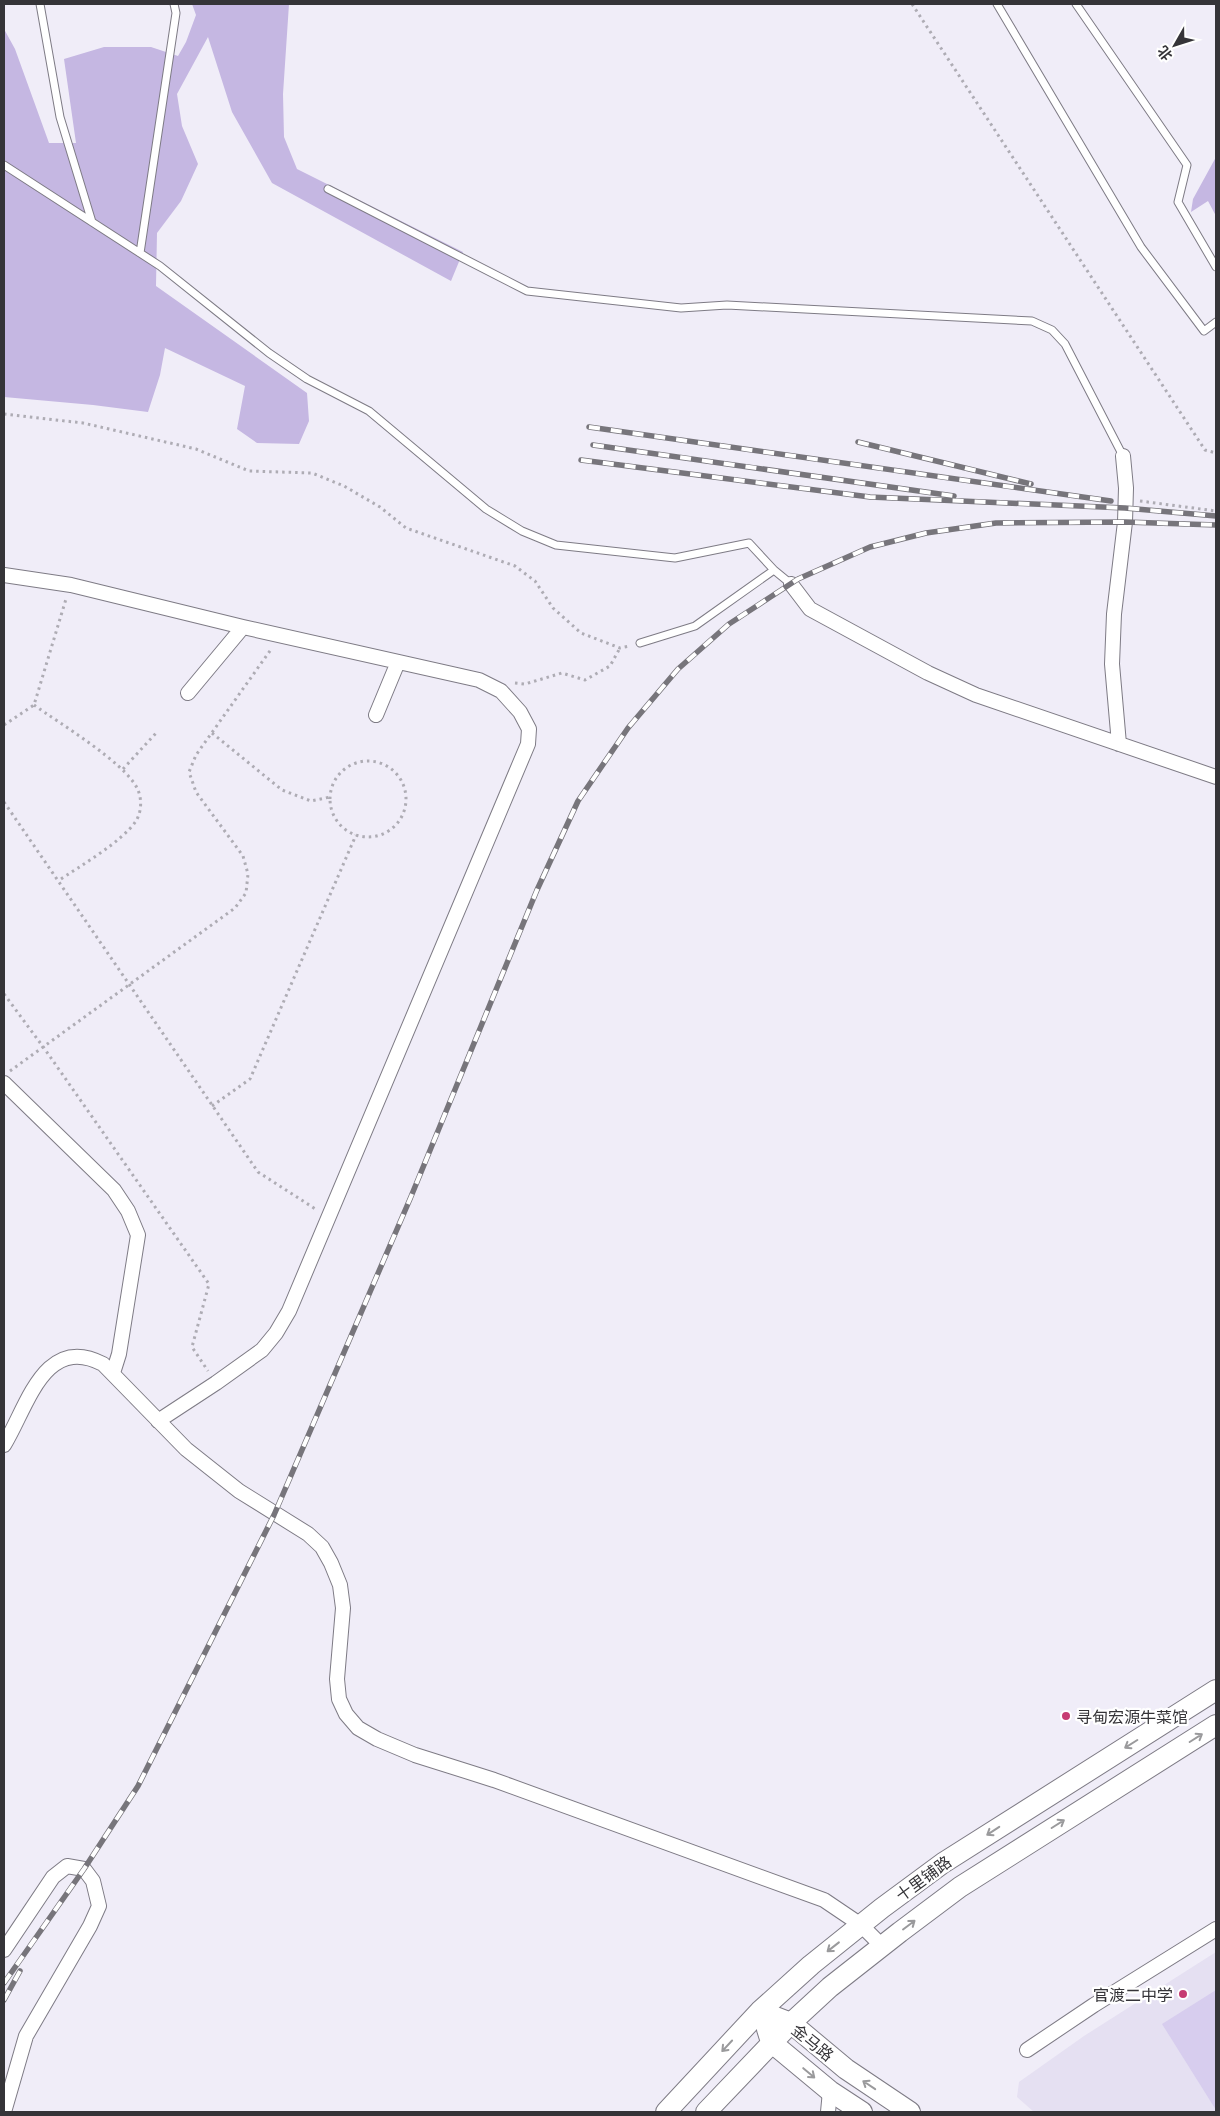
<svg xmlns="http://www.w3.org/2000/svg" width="1220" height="2116" viewBox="0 0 1220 2116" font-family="Barlow,'Noto Sans SC',sans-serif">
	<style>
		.built { fill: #e5e0f2 }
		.green { fill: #d7cdee }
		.forest { fill: #c5b7e2 }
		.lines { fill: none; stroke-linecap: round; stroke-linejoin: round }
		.service-casing { stroke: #7e7b85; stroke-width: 9 }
		.minor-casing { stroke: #7e7b85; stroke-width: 16 }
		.secondary-casing { stroke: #7e7b85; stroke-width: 22 }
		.path { stroke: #aeacb4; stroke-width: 3; stroke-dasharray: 2.5 4; stroke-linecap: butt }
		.service { stroke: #fff; stroke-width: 7 }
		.minor { stroke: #fff; stroke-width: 14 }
		.secondary { stroke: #fff; stroke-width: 20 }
		.rail-casing { stroke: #77757b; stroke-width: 5.5 }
		.rail { stroke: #fff; stroke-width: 4; stroke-dasharray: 11; stroke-linecap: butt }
		.oneway { stroke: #9a9a9c }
		.poi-dot { fill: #c63b72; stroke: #fff; stroke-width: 2 }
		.labels { text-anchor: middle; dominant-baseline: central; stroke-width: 4.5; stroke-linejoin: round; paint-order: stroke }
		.poi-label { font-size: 16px; fill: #353438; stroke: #fff; text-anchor: start }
		.street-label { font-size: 16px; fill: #353438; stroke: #fff }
	</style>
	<rect width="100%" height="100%" fill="#f0edf8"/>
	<!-- built -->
	<path class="built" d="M1216,1952V2112H1034L1017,2097L1019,2082L1084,2036Z"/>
	<!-- green -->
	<path class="green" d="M1216,1990V2110L1162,2024Z"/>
	<!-- forest -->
	<path class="forest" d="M192,4H289L283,94L284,137L297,169L463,252L451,281L272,183L232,112L208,37L177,94L182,126L198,164L181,201L157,233L156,286L307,393L309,421L299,444L257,443L237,429L245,386L165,348L160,375L148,412L93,405L4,397V29L15,49L49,143H76L64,59L104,47H151L178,56L186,42L196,15Z
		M1216,157V216L1208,201L1191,212L1193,199Z"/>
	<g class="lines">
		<defs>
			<path id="service" d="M40,4L60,117L92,222
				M997,4L1141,247L1204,331L1216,322
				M1076,4L1187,165L1178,202L1216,267
				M4,165L160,266L269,353L307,379L369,411L486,509L522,531L556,545L675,558L749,543L774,570
				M328,189L527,291L681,308L727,305L1032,321L1052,330L1065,344L1123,456
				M140,253L176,13L174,4
				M640,643L695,626L774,570L791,584"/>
			<path id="minor" d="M4,575L71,585L243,627L479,680L501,691L520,712L529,729L528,744L289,1311L276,1333L262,1350L216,1383L158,1421
				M791,584L810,609L928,673L976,695L1216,777
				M188,693L243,627
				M376,715L398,662
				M1119,744L1112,664L1114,614L1125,522L1126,488L1123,456
				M4,1083L114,1190L128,1211L138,1235L119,1354L113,1373
				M4,1445C27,1408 44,1333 103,1364L186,1449L239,1491L308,1534L322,1547L331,1563L340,1585L343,1608L337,1679L339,1699L346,1714L358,1728L377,1739L415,1755L494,1780L824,1900L861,1925L882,1946
				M4,1950L53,1877L67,1866L84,1869L93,1881L99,1906L90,1926L26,2036L4,2112
				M1027,2050L1094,2005L1216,1929
				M828,2112L830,2091"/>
			<path id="secondary" d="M760,2011L791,2023L846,2069L910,2112
				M767,2029L771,2042L830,2091L862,2112
				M666,2112L760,2011L811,1965L882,1908L943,1863L1216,1690
				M706,2112L791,2023L830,1987L900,1932L960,1887L1216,1725"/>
		</defs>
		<!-- service casing -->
		<use href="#service" class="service-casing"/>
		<!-- minor casing -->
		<use href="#minor" class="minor-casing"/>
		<!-- secondary casing -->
		<use href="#secondary" class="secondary-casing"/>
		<!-- path -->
		<path class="path" d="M912,4L1205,450L1216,453
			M4,414L83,423L196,449L249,471L312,473L344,486L380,507L406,528L515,566L535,581L553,608L581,633L620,648L630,646
			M1140,501L1216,511
			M515,683L525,684L562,673L585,680L610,666L620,648
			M34,705C59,723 124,762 137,788C142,798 142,811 136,821C122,842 80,866 58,881
			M4,725L34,705L66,599
			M212,733L282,790L311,801L330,797
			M330 799a38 38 0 1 1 76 0a38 38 0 1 1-76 0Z
			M123,769L157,732
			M4,802L258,1172L317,1210
			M4,994L44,1048L209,1284L192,1347L208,1371
			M10,1071L235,908L246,893L248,874L243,856L196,792L189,772L196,755L272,648
			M212,1106L250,1079L356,835"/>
		<!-- service -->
		<use href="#service" class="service"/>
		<!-- minor -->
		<use href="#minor" class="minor"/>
		<!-- secondary -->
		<use href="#secondary" class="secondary"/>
		<defs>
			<path id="rail" d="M589,427L1111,501
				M858,442L1031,484
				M593,445L954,496
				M581,460L870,497L1125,508L1216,516
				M4,1983L84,1869L138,1786L274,1515L410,1199L537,890L578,801L628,728L678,669L729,624L798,579L870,547L926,533L996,523L1125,522L1216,525
				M4,2000L20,1971"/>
		</defs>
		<!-- rail casing -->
		<use href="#rail" class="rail-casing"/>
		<!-- rail -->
		<use href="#rail" class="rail"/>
	</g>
	<!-- one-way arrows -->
	<defs><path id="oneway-shaft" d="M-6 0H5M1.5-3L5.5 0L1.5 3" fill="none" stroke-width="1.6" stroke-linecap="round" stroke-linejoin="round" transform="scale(1.25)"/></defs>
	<g class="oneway">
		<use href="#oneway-shaft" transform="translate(1196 1738) rotate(-32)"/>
		<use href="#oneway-shaft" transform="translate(1131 1744) rotate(148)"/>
		<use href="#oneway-shaft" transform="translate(1058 1824) rotate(-32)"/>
		<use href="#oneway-shaft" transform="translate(993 1831) rotate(147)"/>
		<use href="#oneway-shaft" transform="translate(909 1925) rotate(-37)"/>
		<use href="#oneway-shaft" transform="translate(833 1947) rotate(142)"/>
		<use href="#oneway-shaft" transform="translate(727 2046) rotate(133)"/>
		<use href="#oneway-shaft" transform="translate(809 2073) rotate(40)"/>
		<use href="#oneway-shaft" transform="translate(869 2085) rotate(-146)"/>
	</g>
	<!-- markers -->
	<g class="poi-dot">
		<circle cx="1066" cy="1716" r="5"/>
		<circle cx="1183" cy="1994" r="5"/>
	</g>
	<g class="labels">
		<!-- poi labels -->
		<g class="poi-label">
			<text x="1076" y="1716">寻甸宏源牛菜馆</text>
			<text x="1173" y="1994" text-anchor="end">官渡二中学</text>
		</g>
		<!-- street labels -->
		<g class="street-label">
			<text transform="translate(923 1878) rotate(-36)">十里铺路</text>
			<text transform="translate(813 2042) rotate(39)">金马路</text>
		</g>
	</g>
	<!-- border -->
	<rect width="1220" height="2116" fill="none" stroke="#353438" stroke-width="10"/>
	<!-- north arrow -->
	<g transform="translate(1175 45) rotate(231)" stroke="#ffffff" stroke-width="4" paint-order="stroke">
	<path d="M0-4L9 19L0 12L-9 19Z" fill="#353438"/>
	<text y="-8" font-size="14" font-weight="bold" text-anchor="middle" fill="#353438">北</text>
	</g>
</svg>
